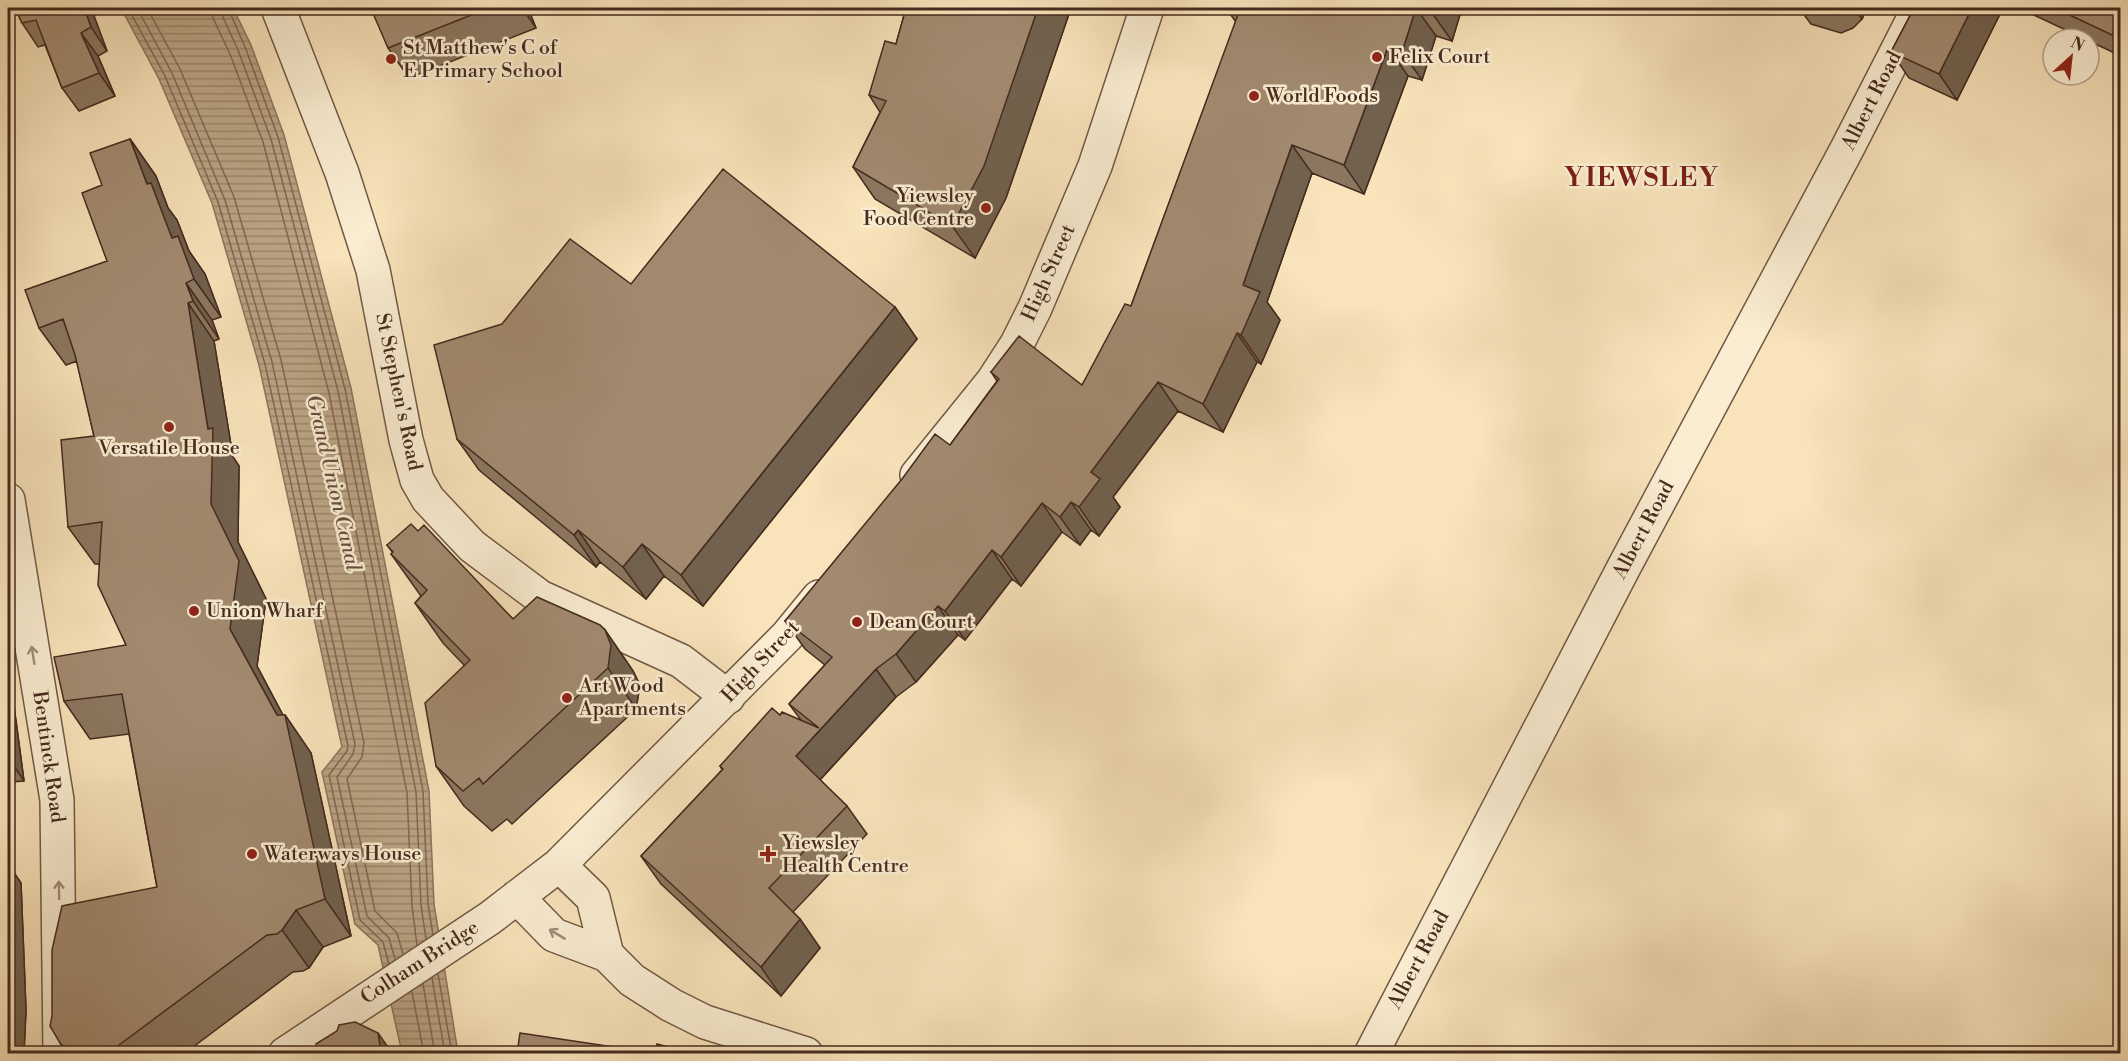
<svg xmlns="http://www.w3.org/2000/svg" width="2128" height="1061" viewBox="0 0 2128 1061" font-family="'Libre Bodoni',serif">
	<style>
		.water { fill: url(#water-rules); stroke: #8c735c; stroke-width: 1.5 }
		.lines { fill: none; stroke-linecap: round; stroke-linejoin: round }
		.shore { stroke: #806752; stroke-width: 1.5 }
		.minor-casing { stroke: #725846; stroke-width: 36 }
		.tertiary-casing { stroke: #725846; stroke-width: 36 }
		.minor { stroke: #faedd2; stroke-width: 33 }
		.tertiary { stroke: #faedd2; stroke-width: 33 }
		.wall { fill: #8b7760; stroke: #452a1f; stroke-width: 1.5 }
		.shaded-wall { fill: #71614e; stroke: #452a1f; stroke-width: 1.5 }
		.building { fill: #a28a70; stroke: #452a1f; stroke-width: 1.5 }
		.oneway { stroke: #a08c78 }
		.poi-dot { fill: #8f2418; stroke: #faedd2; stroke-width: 2 }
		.labels { text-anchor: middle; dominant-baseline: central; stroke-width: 5; stroke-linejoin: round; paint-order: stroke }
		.poi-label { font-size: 20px; fill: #452a1f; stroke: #faedd2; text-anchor: start }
		.street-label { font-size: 20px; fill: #452a1f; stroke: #faedd2 }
		.water-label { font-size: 21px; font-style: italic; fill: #684f3e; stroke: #faedd2 }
		.district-label { font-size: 26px; font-weight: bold; letter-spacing: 1.5px; fill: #7a1f14; stroke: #faedd2 }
	</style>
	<defs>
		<pattern id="water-rules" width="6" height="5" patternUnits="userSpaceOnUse" patternTransform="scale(1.5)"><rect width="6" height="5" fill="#bba485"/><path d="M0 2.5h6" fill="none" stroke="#9a866c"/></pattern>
	</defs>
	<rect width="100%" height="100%" fill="#f8e3ba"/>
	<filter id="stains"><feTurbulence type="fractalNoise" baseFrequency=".00333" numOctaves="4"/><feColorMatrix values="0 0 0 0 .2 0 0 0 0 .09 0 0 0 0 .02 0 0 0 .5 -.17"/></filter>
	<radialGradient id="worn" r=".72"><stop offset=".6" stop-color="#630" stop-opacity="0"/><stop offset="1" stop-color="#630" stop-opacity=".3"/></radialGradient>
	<!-- water -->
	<path class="water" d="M121,8H233L251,45L284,135L351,388L429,791L434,904L458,1053H402L378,945L355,924L322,772L342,747L259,365L212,203L159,79Z"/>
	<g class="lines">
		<!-- shore -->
		<path class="shore" d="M128,8L165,76L218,202L265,364L348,746L347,751L329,775L360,920L383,942L389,964
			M137,8L172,73L225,200L272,362L355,744L353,754L337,777L367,916L389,938L395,959
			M147,8L180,69L234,197L281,360L364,743L362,757L347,779L375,911L397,933L403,954
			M212,8L213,18L230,54L263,142L329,393L407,793L412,906L417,945
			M221,8L222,15L238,50L271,139L338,391L416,792L421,905L426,939
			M228,8L245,47L278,137L345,389L423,791L428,904L433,935
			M438,974L452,1054
			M432,978L445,1054
			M423,984L435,1054
			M412,992L424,1054"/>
		<defs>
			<path id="minor" d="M278,8L342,173L373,270L406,440L417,480L428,499L472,546L540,597L681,661L728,697
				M8,500L57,800L60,1054
				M1371,1054L1624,567L1848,147L1919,8"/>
			<path id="tertiary" d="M917,475L993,381L1017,344L1035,308L1095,166L1147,8
				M559,865L593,898L607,955
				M517,897L554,935L607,955L632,980L671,1005L705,1022L806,1054
				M285,1054L490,918L559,865L787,636L819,597"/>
		</defs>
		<!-- minor casing -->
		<use href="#minor" class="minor-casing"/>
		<!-- tertiary casing -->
		<use href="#tertiary" class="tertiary-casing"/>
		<!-- minor -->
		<use href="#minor" class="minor"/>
		<!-- tertiary -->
		<use href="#tertiary" class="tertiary"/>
	</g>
	<!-- wall -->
	<path class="wall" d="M15,8H91L107,51L98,56L115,96L79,111L62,88L45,45L38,47L22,23Z
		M382,8H528L536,28L409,78L388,48Z
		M724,8H775V10L748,12Z
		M906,8H1071L1006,198L975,258L875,199L853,167L880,112L869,95L896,44Z
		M1217,8H1462L1452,41L1436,36L1422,80L1408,76L1364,194L1312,173L1267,302L1280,320L1261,364L1257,362L1223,432L1178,411L1113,497L1120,507L1099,536L1091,530L1080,545L1062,532L1021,586L1012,579L965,640L958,635L916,682L896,697L820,780L847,806L867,834L793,912L800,919L820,948L781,996L661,884L641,856L722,770L720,766L780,715L801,720L789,704L825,665L805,649L785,621L950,445L997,381L991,372L1082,385L1131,306L1236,22L1228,11Z
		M1799,8H1867L1862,19L1853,28L1841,33L1811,24Z
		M1914,8H2003L1957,100L1909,78L1891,52Z
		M2019,8H2121V56L2089,41V39H2085Z
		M130,139L156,176L168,208L177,220L189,251L205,274L221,317L212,320L219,339L214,341L233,457L239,466L238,542L266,599L257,666L283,715H285L311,753L351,936L323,947L309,968L303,971L293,972L185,1053H67L60,1043L157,887L129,734L90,739L64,701L126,645L99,564H95L68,527L94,436L77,361L66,365L39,328L107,261L102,185Z
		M631,284L895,307L917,339L703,606L664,576L646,599L600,562L596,567L479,470L457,439Z
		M418,531L513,619L605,630L633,671L640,685L636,709L512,824L507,819L492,831L464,806L436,766L464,665L443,643L415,603L421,596L391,554L393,553L387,545Z
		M8,661L24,781L10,782L8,787Z
		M8,864L21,883L26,1010L24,1053H8Z"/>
	<!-- shaded-wall -->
	<path class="shaded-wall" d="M84,8H91L107,51L91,27Z
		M522,8H528L536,28Z
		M1038,8H1071L1006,198L975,258L952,226Z
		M1416,8L1436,36L1422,80L1402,52Z
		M1433,8H1462L1452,41L1432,13Z
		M1854,8H1867L1862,19Z
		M1972,8H2003L1957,100L1939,74Z
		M2121,19V47L2112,35Z
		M81,33L98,56L115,96L99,73Z
		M1388,47L1408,76L1364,194L1344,165Z
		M130,139L156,176L168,208L177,220L189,251L205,274L221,317L194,279L172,238L147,184Z
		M1292,145L1312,173L1267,302L1280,320L1261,364L1241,335L1243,285Z
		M186,283L212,320L219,339L193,301Z
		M188,303L214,341L233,457L239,466L238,542L266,599L257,666L286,721L285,715L311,753L351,936L325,899L277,715L230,629L211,504L208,429Z
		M895,307L917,339L703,606L681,575Z
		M1237,333L1257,362L1223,432L1203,404Z
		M1158,382L1178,411L1113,497L1120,507L1099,536L1079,507L1091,472Z
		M1071,502L1091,530L1080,545L1060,517Z
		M1042,503L1062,532L1021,586L1001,557Z
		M578,530L600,562L596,567L574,535Z
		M642,544L664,576L646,599L623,567Z
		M992,550L1012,579L965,640L945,611Z
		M938,606L958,635L916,682L896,654Z
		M605,630L633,671L640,685L636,709L608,668Z
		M8,661L24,781L8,757Z
		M876,669L896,697L816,784L796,756Z
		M8,864L21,883L26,1010L24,1053H13L8,1045Z
		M296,910L323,947L309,968L282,930Z
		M800,919L820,948L781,996L761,967Z
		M378,1033L392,1053H381Z"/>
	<!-- building -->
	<path class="building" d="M15,8H84L91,27L81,33L99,73L62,88L36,20L22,23Z
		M382,8H489L388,48L372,11Z
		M906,8H1038L984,166L952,226L853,167L886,101L869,95L885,41L896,44Z
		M1237,8H1433L1432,13L1416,8L1402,52L1388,47L1344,165L1292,145L1243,285L1260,292L1241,335L1237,333L1203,404L1158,382L1091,472L1100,479L1079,507L1071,502L1060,517L1042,503L1001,557L992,550L945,611L938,606L896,654L876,669L796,756L847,806L769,888L800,919L761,967L641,856L723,769L720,766L772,708L780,715L782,712L819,728L789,704L832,657L785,621L902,479L935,434L950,445L999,379L991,372L1019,336L1082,385L1125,304L1131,306L1240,9Z
		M1914,8H1972L1939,74L1891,52Z
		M2055,8H2121V19L2112,35Z
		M130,139L147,184L151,183L172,238L178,236L194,279L186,283L193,301L188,303L208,429L213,428L211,504L239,561L230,629L277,715H285L325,899L296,910L282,930L277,934L267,935L111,1051L108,1046L85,1053H78L70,1052L60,1043L50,1026L52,1016V950L62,906L157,887L122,694L64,701L54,657L126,645L98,585L102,522L68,527L61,440L94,436L75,355L63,319L39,328L25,290L107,261L82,193L102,185L90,153Z
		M723,169L895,307L681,575L642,544L623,567L578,530L574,535L457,439L434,345L502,324L570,239L631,284Z
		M411,524L418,531L424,525L513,619L537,597L600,625L605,630L611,645L608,668L483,784L479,778L463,791L436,766L425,703L470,660L415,603L427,590L391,554L393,552L387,545Z
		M355,1022L378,1033L381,1053H317L316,1044L337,1031L339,1025Z
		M520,1033L654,1053H517Z
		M657,1044L692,1053H654Z"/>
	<!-- one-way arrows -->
	<defs><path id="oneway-shaft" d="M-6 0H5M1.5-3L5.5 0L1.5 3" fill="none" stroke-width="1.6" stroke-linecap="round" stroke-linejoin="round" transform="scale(1.5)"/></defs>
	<g class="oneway">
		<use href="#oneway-shaft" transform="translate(33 655) rotate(-99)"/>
		<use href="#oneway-shaft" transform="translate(59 890) rotate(-91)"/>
		<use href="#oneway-shaft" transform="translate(557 934) rotate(-149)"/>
	</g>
	<!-- markers -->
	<g class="poi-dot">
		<circle cx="1377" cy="57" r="6"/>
		<circle cx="391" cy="59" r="6"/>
		<circle cx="1254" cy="96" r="6"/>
		<circle cx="986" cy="208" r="6"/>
		<circle cx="169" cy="427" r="6"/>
		<circle cx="194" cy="611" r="6"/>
		<circle cx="857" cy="622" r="6"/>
		<circle cx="567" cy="698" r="6"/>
		<circle cx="252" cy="854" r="6"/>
		<path d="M765 845h6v6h6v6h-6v6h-6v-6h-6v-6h6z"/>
	</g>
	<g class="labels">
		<!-- poi labels -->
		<g class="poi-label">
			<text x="403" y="48">St Matthew's C of<tspan x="403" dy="23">E Primary School</tspan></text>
			<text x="1389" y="57">Felix Court</text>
			<text x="1266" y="96">World Foods</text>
			<text x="974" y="196" text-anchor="end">Yiewsley<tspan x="974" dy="23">Food Centre</tspan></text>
			<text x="169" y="448" text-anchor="middle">Versatile House</text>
			<text x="206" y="611">Union Wharf</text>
			<text x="869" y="622">Dean Court</text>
			<text x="579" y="686">Art Wood<tspan x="579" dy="23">Apartments</tspan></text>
			<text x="782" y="843">Yiewsley<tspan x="782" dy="23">Health Centre</tspan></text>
			<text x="264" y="854">Waterways House</text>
		</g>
		<!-- street labels -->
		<g class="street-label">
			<text transform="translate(1872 101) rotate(-63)">Albert Road</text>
			<text transform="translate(1049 273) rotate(-66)">High Street</text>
			<text transform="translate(398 392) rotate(78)">St Stephen's Road</text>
			<text transform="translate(1644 530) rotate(-62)">Albert Road</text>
			<text transform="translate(761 662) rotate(-47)">High Street</text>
			<text transform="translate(48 757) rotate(82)">Bentinck Road</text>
			<text transform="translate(1419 960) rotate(-62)">Albert Road</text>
			<text transform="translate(420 963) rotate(-33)">Colham Bridge</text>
		</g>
		<!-- water labels -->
		<g class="water-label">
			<text transform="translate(333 483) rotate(77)">Grand Union Canal</text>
		</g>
		<!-- district labels -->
		<g class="district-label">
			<text x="1642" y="178">YIEWSLEY</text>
		</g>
	</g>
	<!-- margin -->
	<rect width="2128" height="1061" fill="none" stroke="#f8e3ba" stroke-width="30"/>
	<rect x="9" y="9" width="2110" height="1043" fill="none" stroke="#452a1f" stroke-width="3"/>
	<rect x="15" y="15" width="2098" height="1031" fill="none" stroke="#452a1f" stroke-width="1.5"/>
	<!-- north arrow -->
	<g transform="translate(2071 57) rotate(27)"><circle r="28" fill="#faedd2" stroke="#b29f8a" stroke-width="1.5"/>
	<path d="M0-4.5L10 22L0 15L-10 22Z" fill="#8f2418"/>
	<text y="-9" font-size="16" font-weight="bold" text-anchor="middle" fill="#452a1f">N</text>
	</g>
	<rect width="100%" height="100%" filter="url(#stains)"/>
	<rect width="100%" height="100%" fill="url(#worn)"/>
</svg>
